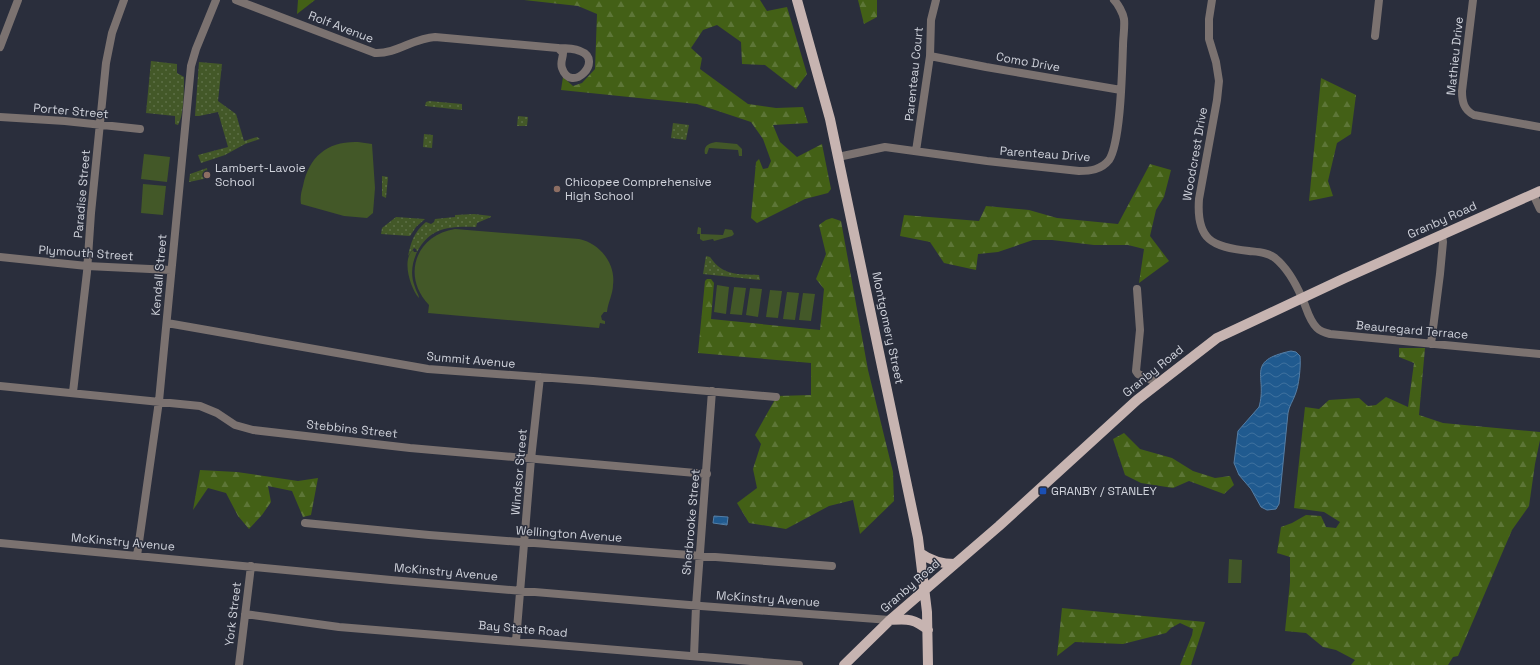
<svg xmlns="http://www.w3.org/2000/svg" width="1540" height="665" viewBox="0 0 1540 665" font-family="'Space Grotesk',sans-serif">
	<style>
		.grass { fill: url(#grass-dots) }
		.forest { fill: url(#forest-firs) }
		.green { fill: #435828 }
		.water { fill: url(#water-waves); stroke: #547ea6 }
		.lines { fill: none; stroke-linecap: round; stroke-linejoin: round }
		.minor { stroke: #7b7270; stroke-width: 8 }
		.major { stroke: #c7b4b1; stroke-width: 10 }
		.education-dot { fill: #8d6e63; stroke: #2a2e3c; stroke-width: 1.5 }
		.transit-dot { fill: #1a4fb4; stroke: #2a2e3c; stroke-width: 1.5 }
		.labels { text-anchor: middle; dominant-baseline: central; stroke-width: 3; stroke-linejoin: round; paint-order: stroke }
		.street-label { font-size: 12px; fill: #cfd2db; stroke: #2a2e3c }
		.poi-label { font-size: 12px; fill: #cfd2db; stroke: #2a2e3c; text-anchor: start }
	</style>
	<defs>
		<pattern id="grass-dots" width="8" height="8" patternUnits="userSpaceOnUse"><rect width="8" height="8" fill="#435828"/><path d="M2 2h.1M6 6h.1" fill="none" stroke="#5d6f47" stroke-width="1.8" stroke-linecap="round"/></pattern>
		<pattern id="forest-firs" width="22" height="20" patternUnits="userSpaceOnUse"><rect width="22" height="20" fill="#436016"/><path d="M5 1l3.5 6h-7zM16 11l3.5 6h-7z" fill="#5d7637"/></pattern>
		<pattern id="water-waves" width="16" height="10" patternUnits="userSpaceOnUse"><rect width="16" height="10" fill="#205a8f"/><path d="M0 5q4-4 8 0t8 0" fill="none" stroke="#3f719e"/></pattern>
	</defs>
	<rect width="100%" height="100%" fill="#2a2e3c"/>
	<!-- grass -->
	<path class="grass" d="M151,61L177,64V73L184,77C184,89 184,116 178,125L175,124V116L146,113Z
		M199,62L222,64L218,101L236,114L244,141L257,137L260,139L245,144L225,155L201,163L198,155L228,147L218,112L199,116H195Z
		M429,101L462,104V110L425,106L426,102Z
		M518,116L528,117L527,126H517Z
		M673,123L689,125L686,140L671,138Z
		M424,134L433,135L432,148L423,147Z
		M207,168L208,178L189,182L190,174Z
		M382,176L388,177L386,198L382,196Z
		M474,214L491,216V217L477,223L476,227C451,226 430,227 417,252L416,249L414,248L408,256C411,242 414,232 426,222L431,224L434,222L435,219L455,217V215Z
		M396,217L425,219L416,227L410,236L381,234L382,228Z
		M706,256L710,257C723,276 738,274 759,275L760,280L703,274Z"/>
	<!-- forest -->
	<path class="forest" d="M298,0H315L297,14Z
		M524,0H760L767,11L787,7L807,74L796,89L765,65L742,64L741,42L717,25L703,30L691,48L702,58L700,69L748,104L776,108L803,107L808,123L773,125L780,142L797,157L822,144L831,189L828,193L805,199L757,223L751,218L756,162L759,159L763,169L768,168L771,161L763,139L751,122L697,104L561,90L563,77L573,86L582,83L595,69L597,14L578,6Z
		M858,0H877V17L864,24Z
		M1321,78L1356,95L1351,134L1337,143L1328,181L1333,196L1309,201Z
		M1150,164L1171,170L1164,197L1156,210L1150,236L1169,261L1139,283L1144,249L1128,245H1094L1052,240H1033L998,252L978,254L976,270L944,263L930,242L900,236L904,215L979,221L986,206L1029,210L1057,218L1118,224Z
		M832,218L841,221L868,370L893,472L894,501L860,534L853,500L829,506L786,529L749,523L737,503L757,488L753,469L761,444L755,435L777,396L811,395V363L698,353L705,281L707,279H711L714,283L711,319L820,330L824,289L816,279L826,254L819,225L826,220Z
		M1399,348H1425L1419,415L1443,423L1540,432V440L1535,464L1529,506L1512,530L1458,656L1453,657L1448,665H1351L1355,660L1336,650L1323,647L1306,633L1285,631L1290,582V557L1277,553L1281,527L1292,523L1306,515L1321,516L1326,527L1336,528L1340,522L1324,512L1294,508L1305,407L1319,409L1329,400L1359,398L1368,406L1376,405L1386,397L1408,407L1414,363L1399,357Z
		M1124,433L1140,449L1172,458L1193,471L1215,478L1230,476L1234,485L1224,494L1189,481L1173,488L1141,483L1125,475L1113,439Z
		M200,470L237,472L298,481L318,478L311,515L303,517L292,491L268,486L271,502L262,515L249,529L238,516L226,493L208,488L193,510Z
		M1062,608L1205,622L1191,665H1180L1192,635L1193,629L1180,623L1171,628L1166,633L1123,644L1075,642L1057,656Z"/>
	<!-- green -->
	<path class="green" d="M358,142L372,144L375,188L373,213L367,218L344,216L301,204C300,199 301,192 303,186C309,156 328,141 358,142Z
		M716,142L737,144L742,149V156H739L738,150L709,148L707,154H705C703,146 709,143 716,142Z
		M144,154L170,157L167,182L141,179Z
		M143,184L166,186L163,215L141,213Z
		M698,227L701,228V234L723,235L725,229L732,230L734,234L732,236L714,241L713,239L703,241L700,239V234H697Z
		M455,229L579,239C599,243 616,263 613,285C613,294 608,302 607,312H604L601,316L602,320L605,321V324L600,323L599,328L428,313L429,305C401,276 416,235 455,229Z
		M413,250L414,252H417C412,263 410,275 415,287C416,291 419,295 419,298C411,289 401,260 413,250Z
		M717,285L729,287L726,314L714,312Z
		M734,287L746,288L742,315L730,314Z
		M750,288L762,289L758,317L746,315Z
		M770,290L782,291L778,318L766,317Z
		M787,292L799,293L795,320L783,319Z
		M803,293L815,294L811,321L799,320Z
		M1229,559L1242,560L1241,583H1228Z"/>
	<!-- water -->
	<path class="water" d="M1291,351L1296,352L1300,356C1301,366 1299,386 1295,395C1293,401 1289,406 1288,413L1279,504L1276,509L1267,510L1261,507L1251,489L1239,475L1234,463L1238,431L1259,407C1268,376 1244,361 1291,351Z
		M714,516L728,517L727,525L713,523Z"/>
	<g class="lines">
		<!-- minor -->
		<path class="minor" d="M236,0L375,53C396,54 414,38 435,37L558,48
			M1212,0L1209,19V39L1216,62L1219,81L1217,100L1199,199C1196,240 1212,247 1249,251C1258,252 1267,252 1275,258C1286,267 1296,284 1302,298C1307,308 1308,319 1317,328C1320,331 1326,333 1330,334L1540,354
			M1473,0L1462,91C1462,102 1464,110 1474,115L1540,127
			M1375,36L1379,0
			M0,47L18,0
			M558,48C565,48 573,48 580,51C605,60 571,95 562,68C560,62 563,58 563,53Z
			M930,56L986,67L1121,90
			M0,117L65,121L140,129
			M916,151L930,56L931,20L936,0
			M838,157L885,147L987,161L1079,171C1090,171 1101,170 1109,160C1121,142 1122,70 1123,46C1123,37 1125,27 1124,19C1123,13 1118,4 1114,0
			M1533,194L1540,209
			M0,257L87,266L171,270
			M1137,289L1140,330L1136,371L1138,374L1158,383
			M167,323L428,369L593,381L776,397
			M1431,344L1440,274L1443,242L1442,235
			M0,386L200,406L217,413L235,425L253,430L410,448L707,474
			M73,392L87,272L91,213L106,63L112,33L124,0
			M305,523L429,535L832,566
			M0,543L391,580L701,606L890,620
			M137,556L159,401L191,66L196,49L216,0
			M245,614L339,627L799,665
			M516,641L531,459L540,377
			M694,656L696,606L712,391
			M239,665L251,566"/>
		<!-- major -->
		<path class="major" d="M797,0L830,119L918,538L927,612L928,665
			M920,553C931,561 941,564 955,564
			M890,620C907,619 914,618 928,630
			M844,665L890,620L999,526L1137,400L1217,338L1345,278L1540,191"/>
	</g>
	<!-- markers -->
	<g class="education-dot">
		<circle cx="207" cy="175" r="4"/>
		<circle cx="557" cy="189" r="4"/>
	</g>
	<rect class="transit-dot" x="1039" y="487" width="8" height="8" rx="2"/>
	<g class="labels">
		<!-- street labels -->
		<g class="street-label">
			<text transform="translate(341 27) rotate(21)">Rolf Avenue</text>
			<text transform="translate(1455 56) rotate(-84)">Mathieu Drive</text>
			<text transform="translate(1028 62) rotate(10)">Como Drive</text>
			<text transform="translate(914 74) rotate(-84)">Parenteau Court</text>
			<text transform="translate(71 111) rotate(5)">Porter Street</text>
			<text transform="translate(1045 154) rotate(4)">Parenteau Drive</text>
			<text transform="translate(1195 154) rotate(-80)">Woodcrest Drive</text>
			<text transform="translate(82 194) rotate(-85)">Paradise Street</text>
			<text transform="translate(1442 220) rotate(-24)">Granby Road</text>
			<text transform="translate(86 253) rotate(4)">Plymouth Street</text>
			<text transform="translate(159 275) rotate(-85)">Kendall Street</text>
			<text transform="translate(888 328) rotate(78)">Montgomery Street</text>
			<text transform="translate(1412 330) rotate(5)">Beauregard Terrace</text>
			<text transform="translate(471 360) rotate(5)">Summit Avenue</text>
			<text transform="translate(1153 371) rotate(-39)">Granby Road</text>
			<text transform="translate(352 429) rotate(6)">Stebbins Street</text>
			<text transform="translate(519 472) rotate(-85)">Windsor Street</text>
			<text transform="translate(691 522) rotate(-85)">Sherbrooke Street</text>
			<text transform="translate(569 534) rotate(4)">Wellington Avenue</text>
			<text transform="translate(123 542) rotate(5)">McKinstry Avenue</text>
			<text transform="translate(446 572) rotate(5)">McKinstry Avenue</text>
			<text transform="translate(910 586) rotate(-41)">Granby Road</text>
			<text transform="translate(768 599) rotate(4)">McKinstry Avenue</text>
			<text transform="translate(233 614) rotate(-83)">York Street</text>
			<text transform="translate(523 629) rotate(5)">Bay State Road</text>
		</g>
		<!-- poi labels -->
		<g class="poi-label">
			<text x="215" y="168">Lambert-Lavoie<tspan x="215" dy="14">School</tspan></text>
			<text x="565" y="182">Chicopee Comprehensive<tspan x="565" dy="14">High School</tspan></text>
			<text x="1051" y="491">GRANBY / STANLEY</text>
		</g>
	</g>
</svg>
